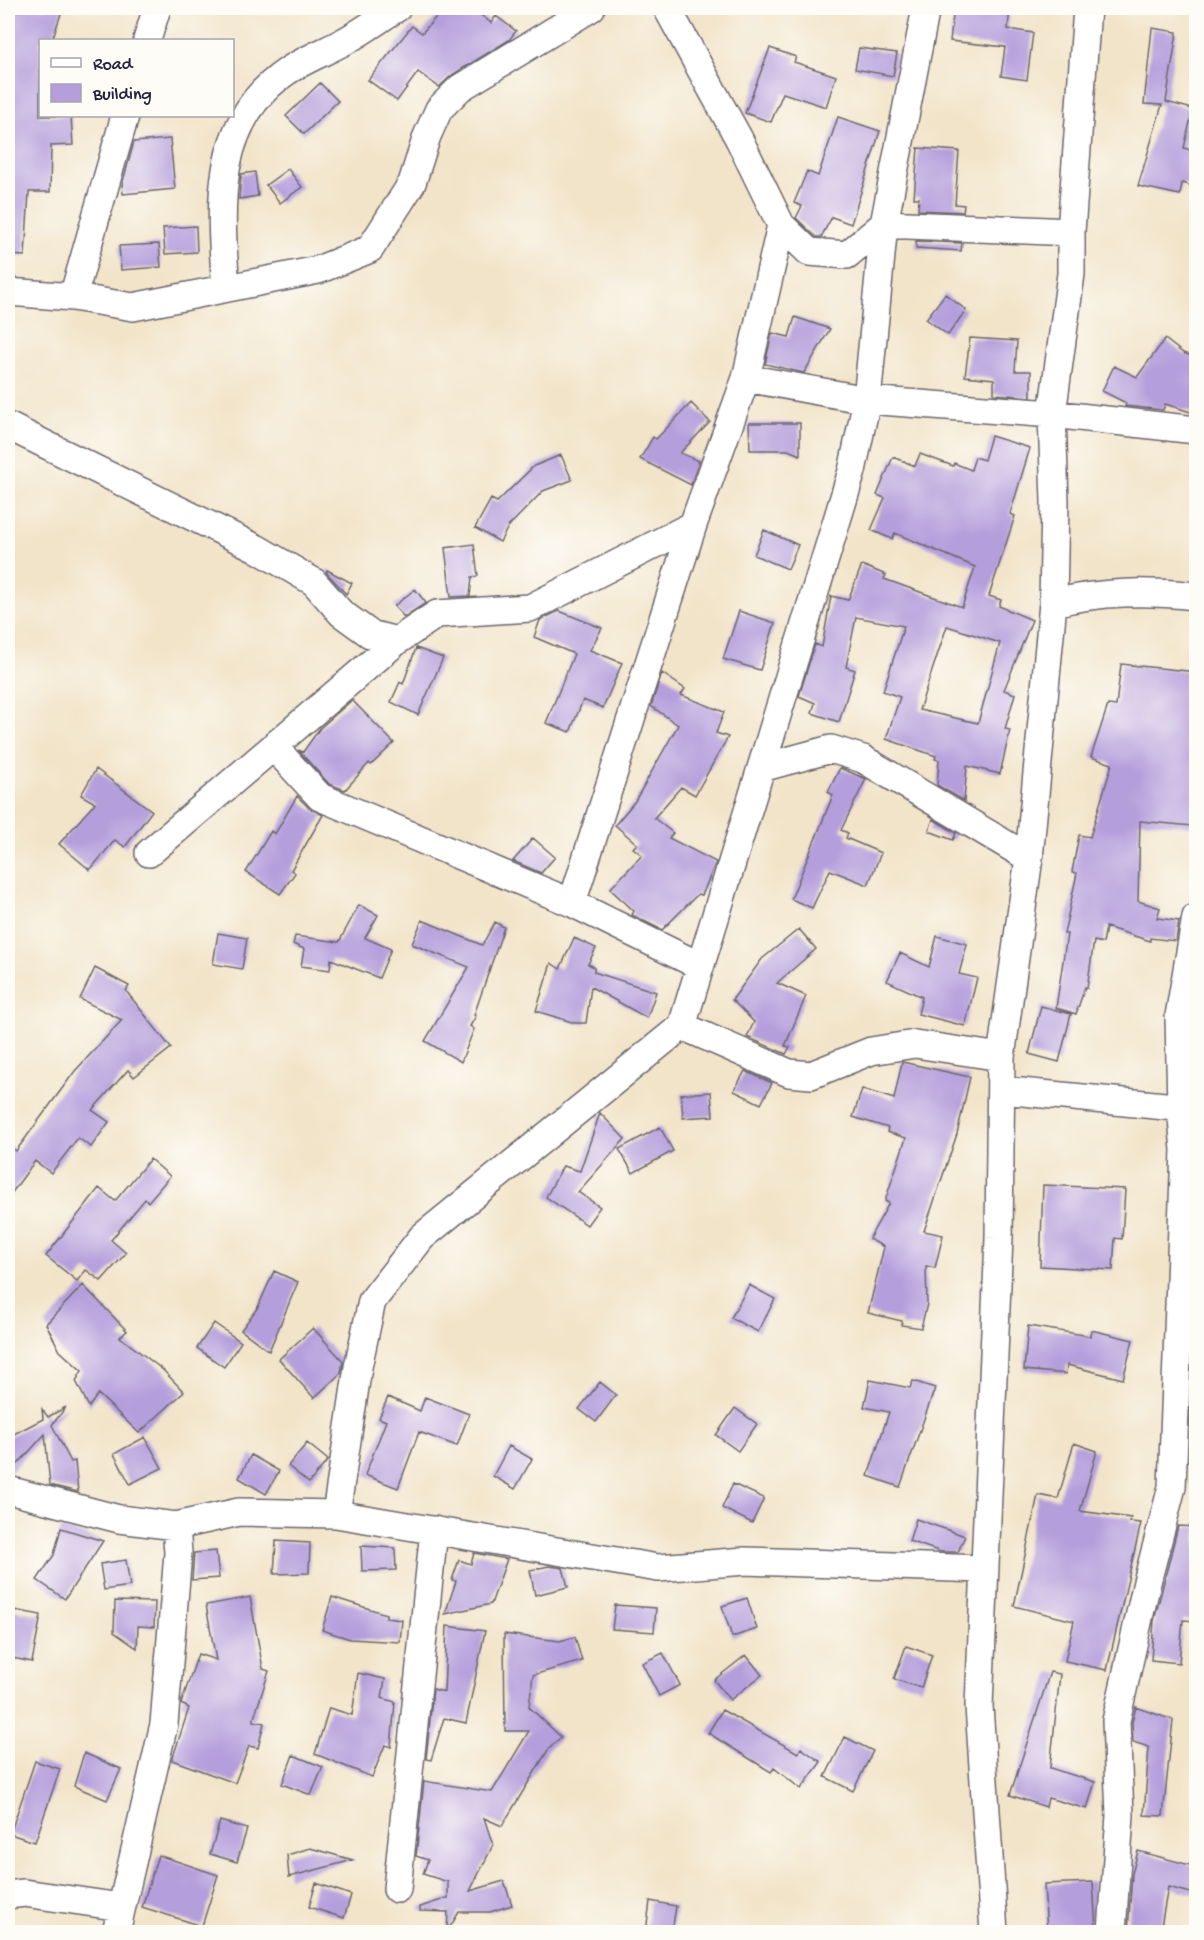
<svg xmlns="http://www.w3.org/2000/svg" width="1204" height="1940" viewBox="0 0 1204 1940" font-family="'Gochi Hand',sans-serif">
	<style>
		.building { fill: #b59edc; fill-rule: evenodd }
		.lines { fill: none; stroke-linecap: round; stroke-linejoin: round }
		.minor-casing { stroke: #6b666d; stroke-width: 30 }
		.minor { stroke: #fff; stroke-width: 27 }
	</style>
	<rect width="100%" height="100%" fill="#fdfcf7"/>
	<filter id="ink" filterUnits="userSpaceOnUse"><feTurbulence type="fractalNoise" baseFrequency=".0167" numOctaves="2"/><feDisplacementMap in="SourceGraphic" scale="12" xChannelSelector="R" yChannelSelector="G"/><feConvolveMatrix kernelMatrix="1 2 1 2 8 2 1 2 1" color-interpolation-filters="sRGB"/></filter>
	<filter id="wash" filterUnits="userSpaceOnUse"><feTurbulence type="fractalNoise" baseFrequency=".008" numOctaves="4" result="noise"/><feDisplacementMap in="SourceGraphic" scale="24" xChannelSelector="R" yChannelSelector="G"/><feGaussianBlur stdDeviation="1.35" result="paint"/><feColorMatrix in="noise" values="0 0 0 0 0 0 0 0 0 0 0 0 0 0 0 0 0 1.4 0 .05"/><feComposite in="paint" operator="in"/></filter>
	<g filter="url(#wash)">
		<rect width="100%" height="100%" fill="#f2e4c9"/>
		<g id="blocks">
			<!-- building -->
			<path class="building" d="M10,8H63L52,40H40V116H71L73,145L51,146L50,192H29L25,256L8,255V80H13Z
				M444,8H472L491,23L496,16L516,31L509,40L452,75L439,87L418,72L397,101L368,80L412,26L422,33Z
				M954,8H1010L1008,29L1033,33L1027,80L1001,76L1005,47L950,41Z
				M1152,28L1177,32L1166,102L1193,109L1184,148L1197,152V187L1182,183L1180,195L1138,186L1162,105L1144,104Z
				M770,48L796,57L794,62L836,76L826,107L783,93L771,122L745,113Z
				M859,48L897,53L893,76L855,69Z
				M320,83L338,101L304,134L286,116Z
				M838,117L880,131L851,224L832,217L821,237H816L796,218L802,206L794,203L807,171L818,176Z
				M170,139L175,189L123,194L122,185L134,142Z
				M918,148L959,151L955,204L964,205L963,212L918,210L919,198H914Z
				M288,169L302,187L280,203L266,185Z
				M255,172L258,196L239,199L241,174Z
				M196,226L197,252L165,254L163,228Z
				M916,241L962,243L961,251L916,248Z
				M159,244L161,267L121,270L119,246Z
				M945,294L966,310L948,335L926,319Z
				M795,317L830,329L804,373L765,364L772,333L789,337Z
				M970,338L1017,341L1015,371H1031V397L994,394V379L965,376Z
				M1165,339L1183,353L1197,358V414L1165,404L1163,410L1125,406L1126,403L1102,391L1114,366L1137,377Z
				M691,403L710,422L680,453L699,461L691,485L640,459L653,437L656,439Z
				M749,423H800V455L788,450H750Z
				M991,436L1030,448L1010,514L1015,516L989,596L1001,600L999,606L1032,620L1004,690L1015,694L1005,729L1010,730L1000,774L967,766L964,801L937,785L939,760L935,759L936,756L886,739L900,697L883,691L904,626L856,617L846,667L855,670L839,722L812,713L815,703L799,696L815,644L822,647L831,596L848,600L862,565L886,575L884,579L962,607L975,567L895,533L892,539L871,530L885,498L877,495L893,457L915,466L920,454L953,466L954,463L971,470L975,457L984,460ZM947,626L1000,643L978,723L919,710Z
				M561,455L572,480L543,491L508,527L500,542L475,528L491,499L497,502L534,466Z
				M764,530L798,545L788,569L754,555Z
				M474,544L478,576L472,577L470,596L451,597L445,548Z
				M327,570L352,583L346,594L326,572Z
				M415,589L426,603L404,617L394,606Z
				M559,611L602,628L590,650L622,663L603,708L583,700L570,732L546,723L574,654L534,637L540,620Z
				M739,611L775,623L760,670L723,659Z
				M416,648L443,658L418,715L391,702L400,682L403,684Z
				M1121,664L1197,672V782L1192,826L1140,821L1138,901L1160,908L1157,918L1179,921L1176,941L1150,938V941L1106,927L1103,943L1094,941L1087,988L1085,987L1076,1014L1056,1008L1067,934H1064L1077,873L1072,872L1079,835L1090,837L1112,764L1091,757L1108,705L1116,706Z
				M662,673L685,689L681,695L724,712L716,733L728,737L695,795L681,787L654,818L673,833L669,838L716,862L702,895L698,894L662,930L632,915L634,911L610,889L642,855L633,848L637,844L615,825L635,801L678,725L651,706Z
				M352,700L394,743L371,765L369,763L345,790L329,784L298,750L303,752L320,728Z
				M840,768L866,779L841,830L848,833L846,838L881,853L868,885L830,870L812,908L791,899L833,795L828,792Z
				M96,769L152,811L125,847L115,840L90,870L59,844L95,803L81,795Z
				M297,796L309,808L323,815L291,870L295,873L280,894L246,872L271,831L275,834Z
				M933,819L956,833L953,840L929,831Z
				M533,838L555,857L541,873L513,861Z
				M359,905L378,915L365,938L391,949L379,978L331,959L330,970L301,966L304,949L293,944L295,936L339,942Z
				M422,920L482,945L495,922L504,927L474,1015L476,1016L470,1026L474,1029L461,1062L425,1041L469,967L412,944Z
				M799,929L816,949L777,983L806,996L785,1046L790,1047L786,1054L747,1037L754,1022L732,1000L762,959Z
				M218,933L247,938L242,969L213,964Z
				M937,936L967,944L959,974L977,978L965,1026L918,1014L922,997L887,981L900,953L929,967Z
				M574,938L596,948L588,964L594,967V972L656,992L647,1018L591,987L586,1023H575L536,1011L551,963L560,969Z
				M95,968L129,986L126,991L171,1048L134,1077L128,1070L92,1110L109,1122L91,1147L78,1138L51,1173L35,1161L8,1198V1145L16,1151L75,1071L122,1020L80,999Z
				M1041,1006L1071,1014L1059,1062L1029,1054Z
				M902,1062L970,1077L957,1134L924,1231L943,1235L935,1268L926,1266L927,1304L921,1328L901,1325L902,1321L868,1313L884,1247L869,1239L889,1203L885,1201L906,1138L887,1132L888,1128L853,1117L862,1089L894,1099Z
				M745,1071L772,1083L761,1104L734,1091Z
				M711,1092L713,1116L683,1118L681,1094Z
				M600,1113L625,1139L578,1192L600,1207L587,1225L546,1197L563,1166L580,1171Z
				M660,1127L673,1151L633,1173L619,1149Z
				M150,1159L170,1176L148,1202L145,1199L111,1240L126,1253L101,1281L86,1270L77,1281L46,1256L99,1188L115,1201Z
				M1043,1185L1125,1189L1122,1239L1115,1238L1113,1270L1040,1266Z
				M274,1271L298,1282L269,1351L241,1330L258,1307Z
				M83,1285L127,1331L120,1337L163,1370L184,1392L139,1433L98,1394L89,1407L76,1381L82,1371L60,1351L46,1324Z
				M749,1285L775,1299L758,1332L731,1318Z
				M214,1323L241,1342L224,1367L197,1348Z
				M1028,1326L1090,1336L1091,1330L1133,1340L1123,1379L1067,1365L1066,1374L1024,1370Z
				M313,1328L343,1361L341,1373L314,1398L279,1359Z
				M1193,1347L1197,1348V1428H1190Z
				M870,1380L910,1388L913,1381L935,1388L900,1487L868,1476L889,1412L864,1407Z
				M600,1382L616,1395L596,1422L579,1409Z
				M388,1397L420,1411L425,1397L469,1414L457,1446L419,1432L398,1488L365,1475L386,1421L379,1418Z
				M66,1407L52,1425L71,1462L75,1461L78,1492L50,1485L45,1434L8,1475V1437L43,1419L42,1409L48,1417Z
				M735,1408L757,1424L738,1451L716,1435Z
				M145,1437L162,1468L130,1484L114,1454Z
				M307,1443L328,1460L309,1483L288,1466Z
				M1074,1443L1097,1451L1080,1511L1131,1518L1130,1522L1141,1523L1107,1670L1065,1661L1074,1621L1014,1606L1038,1495L1058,1499Z
				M509,1446L532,1459L515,1489L493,1476Z
				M251,1455L279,1471L266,1494L239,1478Z
				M733,1484L764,1498L752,1523L722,1508Z
				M916,1519L965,1536L958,1552H941L909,1541Z
				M1178,1526L1197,1527V1621L1183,1620L1179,1663L1151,1660L1154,1621Z
				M61,1528L103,1541L65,1599L37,1580L54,1555Z
				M276,1541L310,1543L309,1573L274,1574Z
				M361,1546L395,1548L396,1570L362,1571Z
				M216,1551L219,1578L192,1580L194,1553Z
				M474,1553L507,1559L491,1604L445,1614L456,1581L452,1580L459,1560L471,1564Z
				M126,1560L130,1586L104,1590L100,1564Z
				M549,1566L563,1568L568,1587L535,1595L530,1570Z
				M250,1597L263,1669L269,1671L253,1721L264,1723L258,1748L249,1746L235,1783L172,1760L189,1708L181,1704L198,1654L216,1660L206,1605Z
				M332,1597L386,1614V1618L402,1620L400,1642L350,1639L322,1630Z
				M747,1598L757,1629L732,1637L722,1606Z
				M115,1601L155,1602L154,1627L138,1626L137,1648L114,1632Z
				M615,1605L656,1608L654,1632L612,1629Z
				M14,1610L41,1615L32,1662L8,1657V1642Z
				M447,1626L485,1631L466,1723L444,1718L431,1760L426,1759L433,1689L444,1692Z
				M504,1634L560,1641L575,1637L582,1661L533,1675L529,1707L561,1737L548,1750L502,1826L484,1818L493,1845L470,1891L504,1881L512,1905L490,1912H459L447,1932L448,1912L420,1911V1907L448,1898V1882L423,1874L428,1860L416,1856L424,1781L492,1792L529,1731H505Z
				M906,1646L932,1655L921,1688L894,1679Z
				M663,1653L680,1685L659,1696L642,1663Z
				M746,1655L762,1675L730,1700L714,1680Z
				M1050,1672L1060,1674L1050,1768L1095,1782L1087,1809L1048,1798L1046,1807L1010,1795Z
				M358,1673L385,1679L382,1698L395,1702L391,1747L385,1745L372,1777L315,1754L329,1708L352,1715Z
				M1136,1707L1173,1720L1163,1816L1144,1815L1149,1747L1133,1742L1132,1722Z
				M722,1710L798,1753L801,1748L821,1762L801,1789L774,1768L771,1772L708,1733Z
				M845,1737L873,1751L853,1791L825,1777Z
				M84,1753L121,1769L107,1800L74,1786Z
				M293,1755L323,1767L311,1795L282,1784Z
				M35,1761L60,1769L35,1842L10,1834Z
				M220,1821L247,1829L237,1862L210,1854Z
				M310,1848L353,1860L289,1877L287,1855Z
				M1138,1851L1197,1867V1895L1168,1887L1160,1932H1128L1132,1874Z
				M158,1855L218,1875L202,1926L142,1907Z
				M1093,1882L1096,1930L1047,1932L1044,1884Z
				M316,1883L351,1895L344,1918L309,1907Z
				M650,1901L676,1906L672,1932H646Z"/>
		</g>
	</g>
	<g filter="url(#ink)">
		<use href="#blocks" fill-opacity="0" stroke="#6b666d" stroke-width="1.5"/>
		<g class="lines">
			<defs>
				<path id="minor" d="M667,8L739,139L781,225L809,252L847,255L884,224L1071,232
					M147,40L157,8
					M226,288C220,210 212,123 286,72C303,60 325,52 343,42C362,32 379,19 397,8
					M8,292L73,297L133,307L318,270L370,249L412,183L427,136L439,109L460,88L591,8
					M73,297L125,116
					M746,378L867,400L1052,414L1196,430
					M8,426L256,548L314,582L341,613L370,634L397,641L437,614L530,608L693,525
					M1053,603C1103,591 1146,591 1196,596
					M274,747L320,797L572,903L700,966
					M761,768L831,749L863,759L1029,858
					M149,853L397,641
					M572,903L693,525L746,378L781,225
					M682,1026L852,471L867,400L884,224L926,8
					M1001,1090L1196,1109
					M8,1490L119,1519L176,1526L239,1512L336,1514L658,1568L745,1561L983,1569
					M336,1514L358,1367L372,1301L422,1237L682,1026L789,1073L811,1075L871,1051L915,1044L1001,1057
					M397,1889L434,1530
					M8,1895L24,1893L121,1907
					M116,1932L164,1724L178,1553L176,1526
					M994,1932L979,1706L999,1238L1001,1057L1029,858L1053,603L1055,502L1052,414L1071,274V232L1087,8
					M1112,1932L1120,1815L1116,1721L1147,1582L1172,1487L1185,1150L1181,1108L1179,1016L1196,917"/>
			</defs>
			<!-- minor casing -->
			<use href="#minor" class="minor-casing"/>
			<!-- minor -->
			<use href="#minor" class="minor"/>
		</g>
	</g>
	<!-- margin -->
	<rect width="1204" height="1940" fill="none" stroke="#fdfcf7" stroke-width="30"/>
	<!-- legend -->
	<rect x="39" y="39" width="195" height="78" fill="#fdfcf7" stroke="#a5a5ac" stroke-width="1.5"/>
	<rect x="51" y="58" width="30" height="9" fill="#ffffff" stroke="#a5a5ac" stroke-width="1.5"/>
	<text x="93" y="69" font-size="18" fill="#22223b">Road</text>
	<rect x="51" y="84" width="30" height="18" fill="#b59edc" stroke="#a5a5ac" stroke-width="1.5"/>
	<text x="93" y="99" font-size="18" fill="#22223b">Building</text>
</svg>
